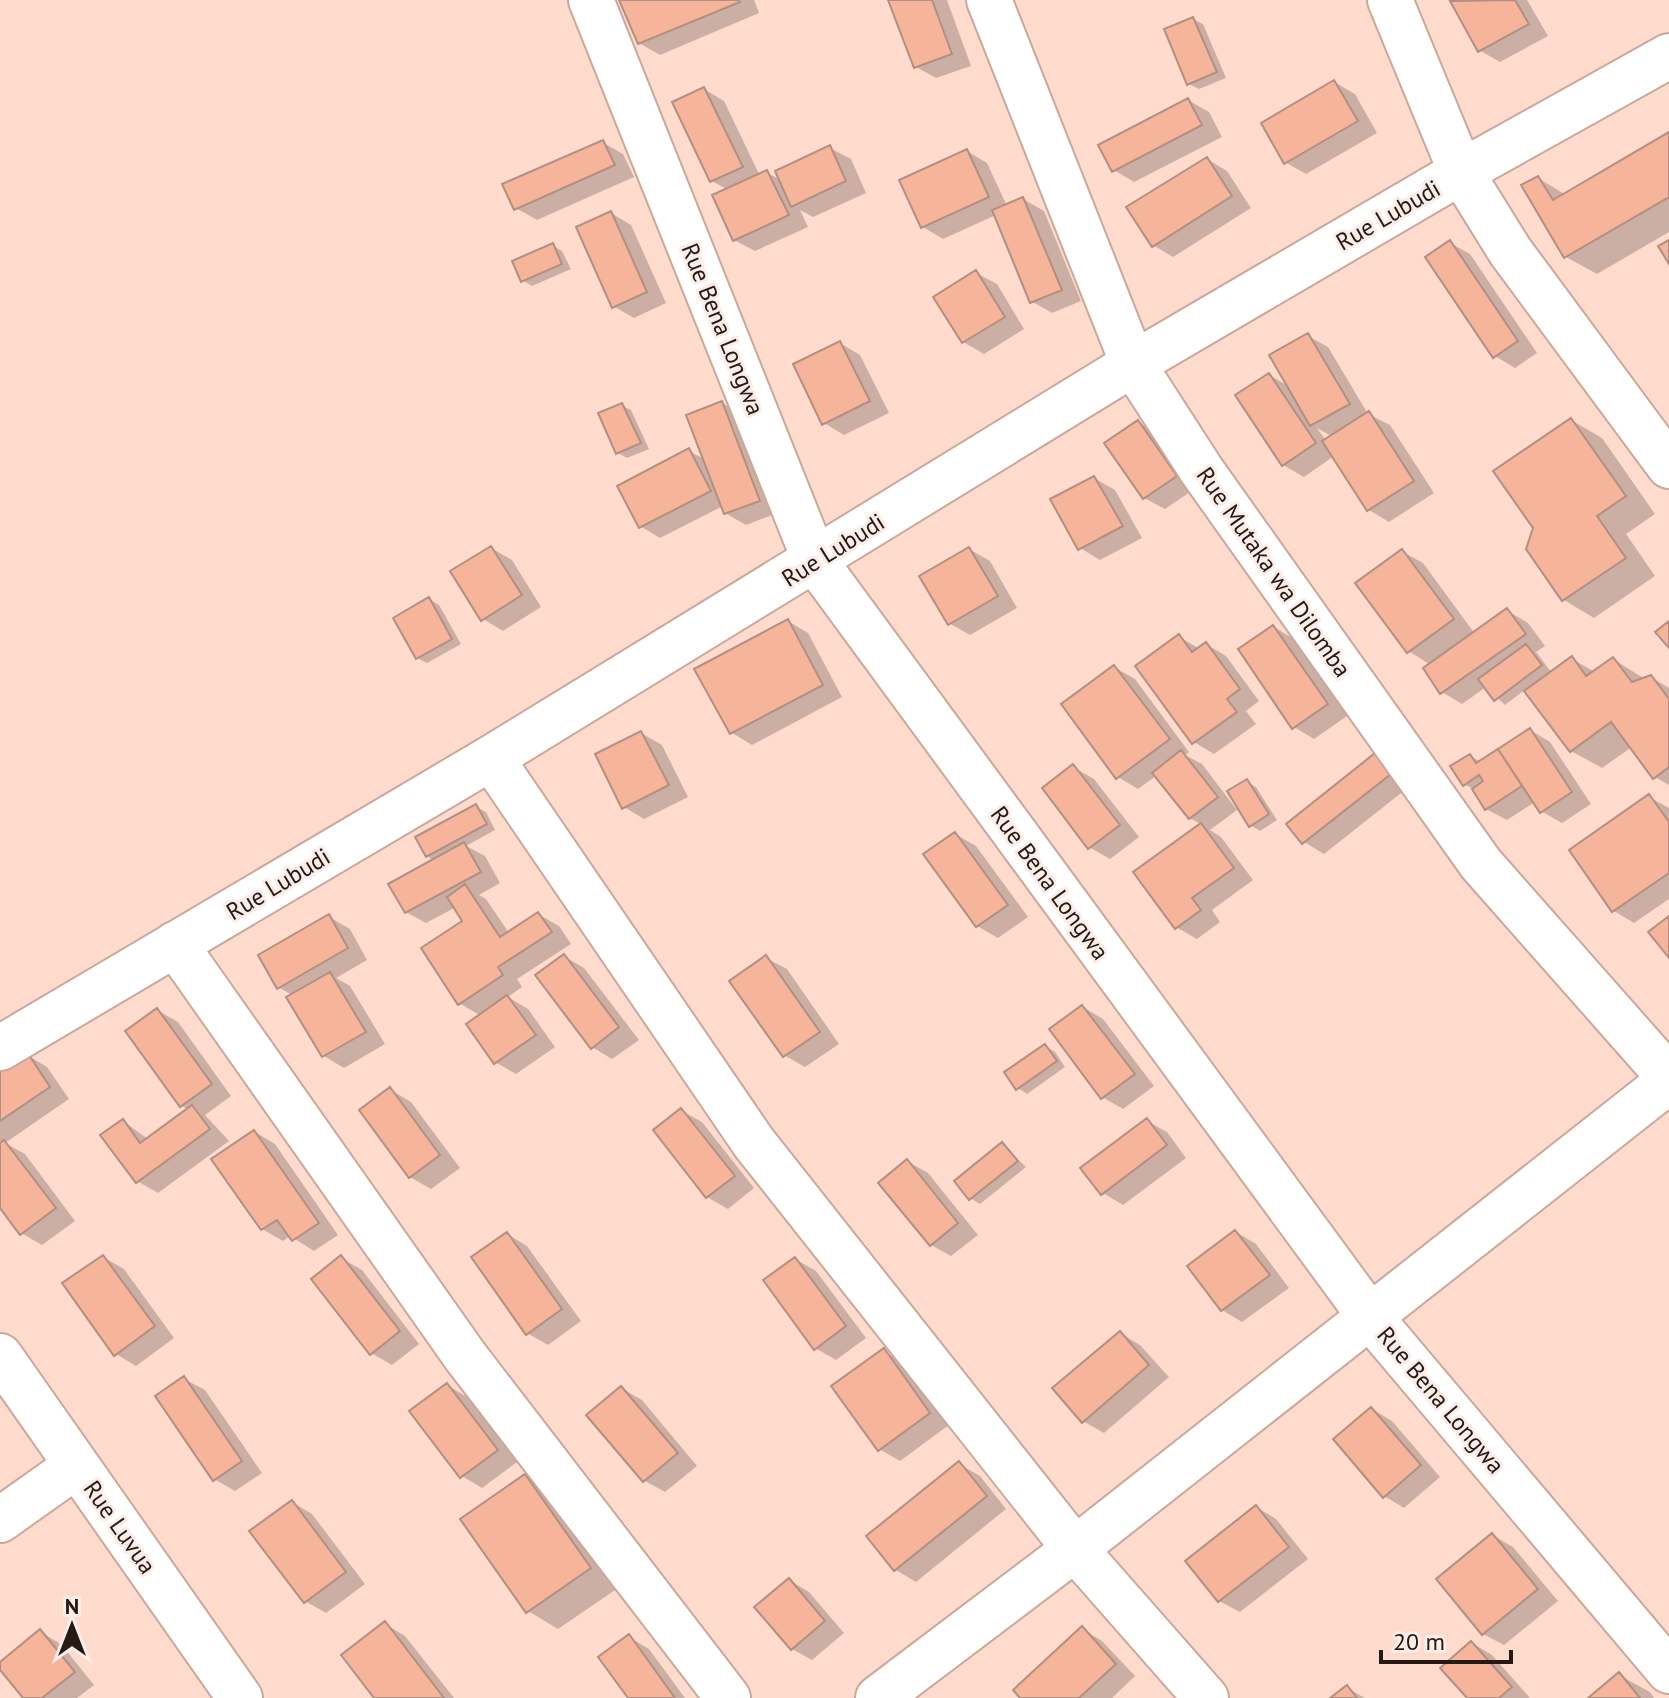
<svg xmlns="http://www.w3.org/2000/svg" width="1669" height="1698" viewBox="0 0 1669 1698" font-family="'PT Sans',sans-serif">
	<style>
		.shadow { fill: #0003; fill-rule: evenodd }
		.building { fill: #f6b49b; stroke: #b18f82; stroke-width: 2 }
		.lines { fill: none; stroke-linecap: round; stroke-linejoin: round }
		.street-casing { stroke: #caa89a; stroke-width: 48 }
		.street { stroke: #fff; stroke-width: 44 }
		.labels { text-anchor: middle; dominant-baseline: central; stroke-width: 6; stroke-linejoin: round; paint-order: stroke }
		.street-label { font-size: 24px; fill: #251914; stroke: #fcede8 }
	</style>
	<rect width="100%" height="100%" fill="#ffdbcd"/>
	<!-- shadow -->
	<path class="shadow" d="M621,0H754L759,13L660,55L639,43Z
		M891,0H947L971,66L936,78L916,67Z
		M1455,0H1527L1548,36L1500,62L1479,50L1452,2Z
		M1193,19L1203,24L1226,78L1199,89L1189,84Z
		M1334,82L1355,94L1377,133L1306,174L1285,162Z
		M704,89L724,101L760,176L767,173L781,180L830,148L851,159L866,193L813,217L800,210L808,227L755,251L734,240L728,190L712,181Z
		M1188,100L1209,112L1222,137L1134,182L1114,170Z
		M1669,134V232L1597,274L1566,257L1538,178L1566,195Z
		M602,142L623,154L634,177L537,220L516,208Z
		M967,151L987,163L1007,206L1023,199L1044,211L1081,301L1052,313L1031,301L996,215L943,239L923,227Z
		M1207,159L1227,171L1251,208L1173,257L1153,245Z
		M611,213L631,225L666,303L634,318L613,306Z
		M1450,243L1470,254L1537,353L1515,368L1495,356Z
		M552,245L562,251L571,269L532,286L522,280Z
		M976,273L997,284L1024,329L984,354L963,342Z
		M1308,336L1328,347L1368,414L1390,425L1434,493L1389,522L1369,510L1334,456L1304,477L1283,465L1269,375L1290,387ZM1317,428L1333,437L1326,441Z
		M840,343L860,355L889,413L844,435L824,423Z
		M722,403L743,415L780,512L746,525L725,513L723,506L660,538L640,526L689,451L706,460Z
		M621,405L631,410L649,449L627,458L618,453Z
		M1571,420L1602,438L1655,514L1626,534L1655,576L1594,618L1564,600L1529,549Z
		M1138,422L1159,434L1196,488L1165,509L1144,498Z
		M1094,478L1115,490L1142,538L1100,560L1080,548Z
		M491,548L512,560L541,607L503,631L483,619Z
		M969,549L990,561L1017,608L970,635L949,623Z
		M1403,552L1423,563L1475,634L1508,611L1528,623L1545,646L1536,652L1552,673L1572,659L1595,672L1613,659L1645,679L1651,677L1669,688V785L1655,777L1632,747L1602,768L1571,751L1526,689L1505,705L1486,687L1462,704L1442,692L1431,665L1408,651Z
		M429,599L439,605L461,644L427,663L417,658Z
		M788,621L808,633L842,697L752,745L732,733Z
		M1274,627L1294,639L1347,716L1314,739L1294,727Z
		M1179,637L1200,649L1206,644L1226,656L1259,701L1246,711L1256,724L1214,754L1194,742Z
		M1114,667L1135,679L1189,752L1185,755L1202,764L1237,810L1210,830L1221,837L1253,880L1212,910L1220,922L1197,939L1176,927L1202,825L1190,818L1156,776L1138,789L1118,777Z
		M1530,730L1550,742L1591,804L1562,823L1541,811L1535,802L1507,820L1486,809L1475,790L1464,784L1470,756L1481,762Z
		M641,733L662,745L688,797L644,819L624,807Z
		M1375,755L1396,767L1410,786L1324,854L1304,842Z
		M1073,767L1094,779L1139,837L1110,859L1089,847Z
		M1247,782L1256,787L1277,820L1260,831L1250,825Z
		M1649,797L1669,808V899L1634,923L1614,911L1572,851Z
		M476,807L486,812L495,830L466,846L485,856L500,883L479,895L486,899L509,933L538,914L559,926L571,944L517,979L522,987L508,997L528,1009L555,1047L516,1074L495,1062L481,1016L459,1003L465,921L456,907L426,923L406,912L435,861L427,856Z
		M955,834L976,846L1028,917L998,938L977,926Z
		M329,917L350,929L367,960L336,978L350,986L385,1044L344,1068L324,1056L292,995L278,987Z
		M564,956L584,968L639,1040L612,1059L592,1047Z
		M766,958L787,969L839,1044L805,1067L784,1055Z
		M1083,1007L1103,1019L1154,1086L1123,1109L1102,1097Z
		M157,1010L178,1022L231,1096L205,1115L229,1141L158,1193L137,1181L123,1121L148,1139L188,1110L181,1105Z
		M1045,1046L1055,1052L1065,1067L1027,1094L1018,1088Z
		M27,1055L47,1067L69,1099L5,1143L25,1154L75,1221L42,1245L21,1233L0,1205V1073Z
		M391,1090L411,1102L460,1168L431,1189L410,1177Z
		M682,1111L702,1122L754,1188L728,1209L707,1197Z
		M1147,1121L1167,1132L1186,1158L1123,1205L1103,1193Z
		M255,1132L275,1144L338,1235L314,1251L290,1236L283,1241L262,1229Z
		M1002,1144L1026,1167L980,1204L970,1198Z
		M907,1161L928,1173L978,1235L951,1256L931,1245Z
		M1236,1232L1256,1244L1289,1288L1242,1322L1222,1310Z
		M507,1234L527,1246L581,1321L548,1345L527,1333Z
		M103,1257L124,1269L174,1338L136,1366L116,1354Z
		M341,1258L362,1270L419,1344L392,1365L371,1353Z
		M795,1259L816,1271L866,1338L836,1360L815,1348Z
		M1120,1333L1140,1345L1169,1377L1104,1433L1083,1421Z
		M884,1351L904,1363L949,1425L900,1461L879,1449Z
		M184,1379L205,1390L262,1473L235,1491L214,1479Z
		M447,1385L467,1397L517,1462L482,1488L462,1476Z
		M621,1388L642,1400L697,1466L665,1492L645,1481Z
		M1372,1409L1392,1421L1440,1477L1404,1508L1384,1496Z
		M959,1464L980,1476L1006,1509L916,1582L896,1570L869,1537Z
		M525,1477L556,1494L621,1586L558,1629L528,1611Z
		M292,1502L312,1514L365,1584L326,1613L305,1601Z
		M1256,1507L1276,1519L1308,1559L1240,1612L1219,1601Z
		M1492,1535L1513,1547L1558,1601L1504,1645L1483,1634Z
		M789,1580L809,1592L844,1633L812,1660L792,1649Z
		M385,1624L405,1636L454,1698H376Z
		M1082,1629L1102,1641L1135,1676L1112,1698H1023Z
		M40,1632L61,1644L94,1685L77,1698H25L0,1667Z
		M629,1637L649,1649L685,1698H630Z
		M1472,1643L1492,1655L1530,1698H1469Z
		M1619,1675L1650,1692L1654,1698H1591Z
		M1347,1688L1365,1698H1333Z"/>
	<!-- building -->
	<path class="building" d="M619,0H739L740,2L638,44Z
		M888,0H932L952,54L914,68Z
		M1515,0L1529,24L1478,52L1450,1Z
		M1193,17L1217,72L1187,85L1164,29Z
		M1334,80L1358,121L1284,164L1261,123Z
		M704,87L743,167L710,182L672,102Z
		M1188,98L1202,125L1112,172L1098,145Z
		M1669,132V197L1564,258L1521,185L1538,176L1553,200Z
		M603,140L615,165L514,210L502,184Z
		M830,145L846,181L791,207L775,171Z
		M967,149L989,197L921,228L899,180Z
		M1207,157L1232,196L1152,247L1126,207Z
		M767,170L789,215L733,241L712,195Z
		M1023,197L1062,290L1030,303L992,210Z
		M611,211L647,292L612,308L576,227Z
		M1450,240L1518,341L1493,358L1425,257Z
		M1669,240V264L1658,246Z
		M553,243L562,264L521,282L512,261Z
		M976,270L1005,317L962,343L933,297Z
		M1308,333L1350,404L1310,426L1269,355Z
		M840,341L870,401L822,425L793,364Z
		M1269,373L1316,443L1282,466L1235,395Z
		M722,401L760,501L724,514L686,415Z
		M622,403L641,443L616,454L598,413Z
		M1369,411L1414,481L1367,511L1322,441Z
		M1571,418L1626,496L1597,516L1626,558L1562,601L1526,549L1533,528L1493,471Z
		M1138,420L1177,476L1143,499L1104,443Z
		M689,448L711,491L639,528L617,486Z
		M1094,476L1123,526L1078,550L1050,499Z
		M491,546L522,595L481,621L450,571Z
		M969,547L998,596L948,625L919,576Z
		M1402,549L1454,619L1407,653L1355,583Z
		M429,597L452,639L416,659L393,618Z
		M1507,608L1526,634L1440,694L1423,668Z
		M788,619L823,685L730,734L694,669Z
		M1669,621V648L1655,632Z
		M1273,625L1328,704L1292,729L1238,649Z
		M1179,634L1192,652L1206,642L1240,689L1227,699L1237,712L1192,744L1135,666Z
		M1526,644L1542,665L1494,701L1478,679Z
		M1572,656L1586,676L1613,657L1632,682L1651,675L1669,699V767L1653,779L1611,722L1570,752L1524,691Z
		M1114,665L1170,739L1116,779L1061,704Z
		M1530,728L1572,792L1540,813L1498,749Z
		M641,731L669,785L622,809L595,754Z
		M1498,749L1522,786L1485,810L1472,789L1483,781L1479,775L1463,786L1450,766L1470,754L1476,763Z
		M1181,750L1218,797L1189,819L1152,773Z
		M1375,753L1391,774L1302,844L1286,824Z
		M1073,764L1120,825L1088,849L1042,788Z
		M1247,779L1269,814L1249,827L1227,791Z
		M1649,794L1669,822V873L1612,912L1569,850Z
		M476,804L487,824L426,857L415,837Z
		M1201,823L1234,868L1192,898L1201,910L1175,929L1133,872Z
		M955,832L1008,905L976,927L923,854Z
		M464,842L481,872L405,913L388,884Z
		M465,884L500,937L538,912L552,932L498,967L503,975L458,1005L421,948L462,921L447,897Z
		M329,914L348,948L277,989L258,955Z
		M1669,916V958L1648,932Z
		M564,954L619,1027L591,1049L535,975Z
		M766,955L820,1032L783,1057L729,981Z
		M330,972L366,1032L322,1057L286,997Z
		M507,995L536,1035L494,1064L466,1024Z
		M1082,1005L1135,1074L1101,1099L1049,1029Z
		M157,1008L212,1084L180,1107L125,1031Z
		M1045,1044L1057,1061L1016,1090L1004,1072Z
		M27,1052L50,1087L0,1121V1071Z
		M390,1087L440,1155L409,1178L359,1110Z
		M192,1105L210,1129L136,1183L100,1135L123,1119L140,1143Z
		M681,1108L735,1176L706,1198L653,1130Z
		M1147,1118L1167,1145L1101,1195L1080,1168Z
		M254,1130L319,1223L292,1241L277,1220L261,1230L211,1159Z
		M4,1140L56,1208L20,1235L0,1208V1143Z
		M1002,1142L1018,1161L969,1200L954,1181Z
		M907,1159L958,1223L930,1246L878,1183Z
		M1235,1230L1270,1275L1221,1311L1187,1266Z
		M507,1232L562,1309L526,1335L471,1257Z
		M103,1255L155,1326L114,1356L62,1283Z
		M341,1255L400,1331L370,1355L311,1279Z
		M795,1257L846,1326L814,1350L763,1280Z
		M1120,1331L1149,1365L1082,1423L1052,1388Z
		M884,1348L930,1413L878,1451L831,1386Z
		M184,1376L242,1461L213,1481L155,1396Z
		M447,1383L498,1450L460,1478L409,1411Z
		M621,1386L678,1453L643,1482L586,1415Z
		M1371,1407L1421,1465L1383,1498L1333,1439Z
		M959,1461L987,1496L894,1571L866,1536Z
		M525,1474L591,1568L526,1613L460,1519Z
		M292,1500L346,1572L304,1603L249,1531Z
		M1256,1505L1289,1547L1218,1602L1185,1561Z
		M1492,1533L1538,1589L1482,1635L1436,1579Z
		M789,1578L825,1621L791,1650L754,1607Z
		M385,1621L444,1698H374L341,1655Z
		M1082,1626L1116,1664L1079,1698H1020L1013,1690Z
		M40,1629L75,1672L42,1698H23L0,1670V1662Z
		M629,1634L675,1698H628L598,1657Z
		M1471,1641L1512,1687L1499,1698H1467L1440,1668Z
		M1619,1672L1640,1698H1588Z
		M1347,1685L1357,1698H1330Z"/>
	<g class="lines">
		<defs>
			<path id="street" d="M591,0L815,561L1371,1318L1669,1671
				M989,0L1133,364L1202,471L1481,864L1669,1077
				M1390,0L1461,172L1510,251L1669,466
				M491,758L754,1143L1075,1549L1206,1698
				M175,944L465,1356L728,1698
				M0,1048L491,758L1133,364L1461,172L1669,56
				M0,1356L240,1698
				M0,1520L76,1466
				M878,1698L1075,1549L1669,1081"/>
		</defs>
		<!-- street casing -->
		<use href="#street" class="street-casing"/>
		<!-- street -->
		<use href="#street" class="street"/>
	</g>
	<g class="labels">
		<!-- street labels -->
		<g class="street-label">
			<text transform="translate(1388 215) rotate(-30)">Rue Lubudi</text>
			<text transform="translate(723 329) rotate(68)">Rue Bena Longwa</text>
			<text transform="translate(833 550) rotate(-32)">Rue Lubudi</text>
			<text transform="translate(1274 572) rotate(55)">Rue Mutaka wa Dilomba</text>
			<text transform="translate(1050 883) rotate(54)">Rue Bena Longwa</text>
			<text transform="translate(278 884) rotate(-31)">Rue Lubudi</text>
			<text transform="translate(1441 1400) rotate(50)">Rue Bena Longwa</text>
			<text transform="translate(120 1527) rotate(55)">Rue Luvua</text>
		</g>
	</g>
	<!-- north arrow -->
	<g transform="translate(72 1626)" stroke="#fcede8" stroke-width="6" paint-order="stroke">
	<path d="M0-6L14 30L0 20L-14 30Z" fill="#251914"/>
	<text y="-12" font-size="22" font-weight="bold" text-anchor="middle" fill="#251914">N</text>
	</g>
	<!-- scale -->
	<path d="M1381 1650v12h130v-12" fill="none" stroke="#251914" stroke-width="4"/>
	<text x="1393" y="1650" font-size="24" fill="#251914" stroke="#fcede8" stroke-width="6" paint-order="stroke">20 m</text>
</svg>
